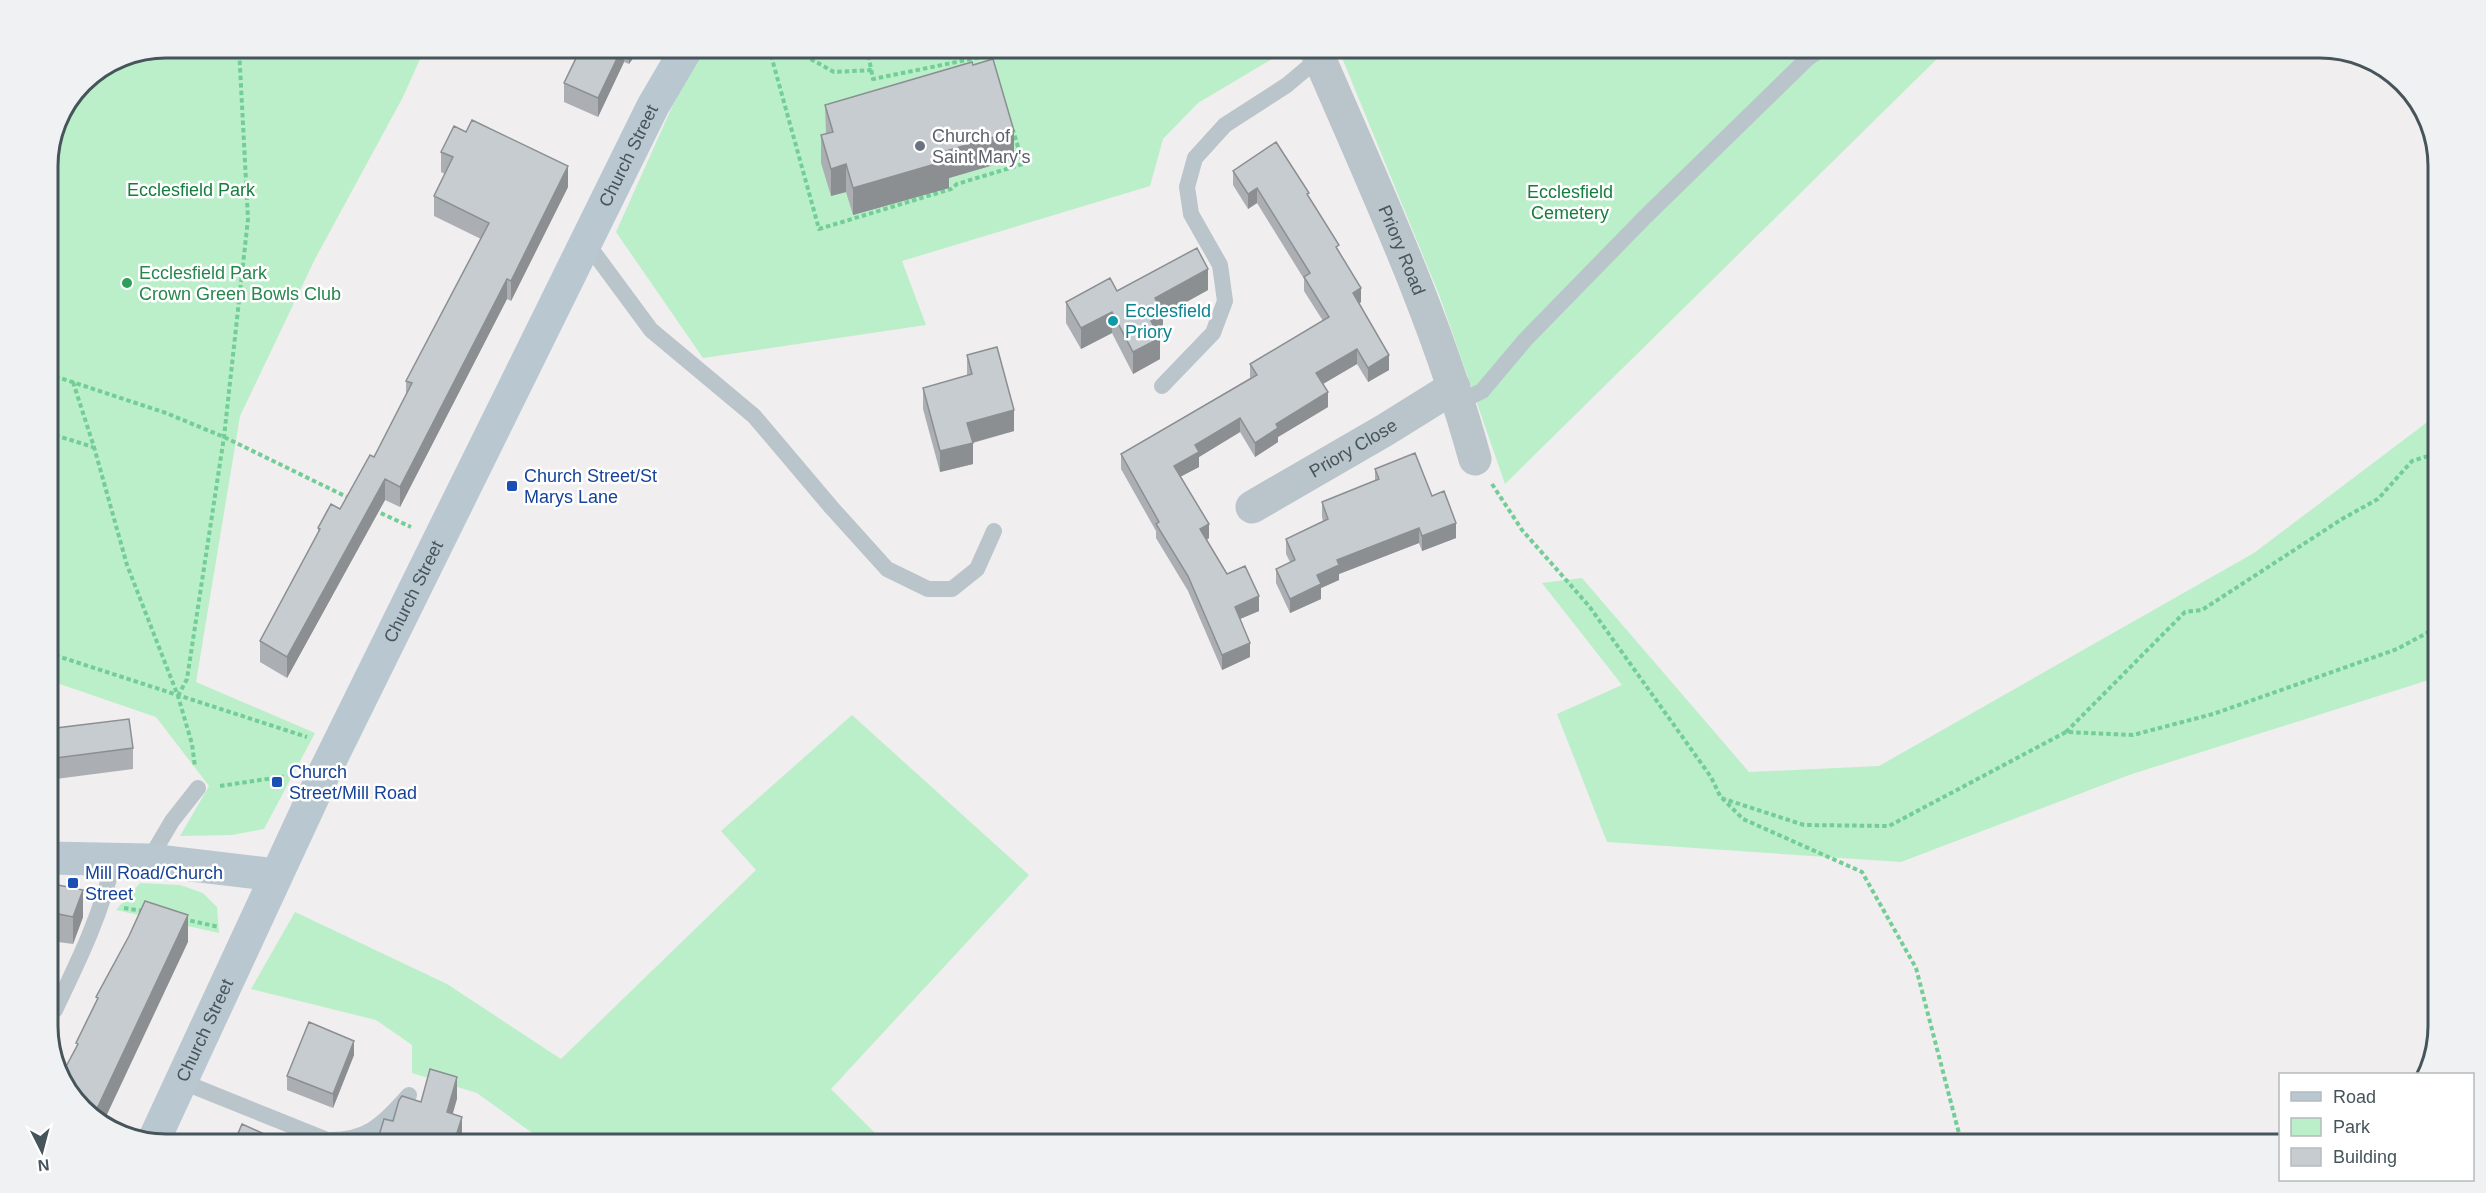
<svg xmlns="http://www.w3.org/2000/svg" width="2486" height="1193" viewBox="0 0 2486 1193" font-family="Arial,sans-serif">
	<style>
		.green { fill: #bbefc9 }
		.lines { fill: none; stroke-linecap: round; stroke-linejoin: round }
		.path { stroke: #72ce96; stroke-width: 4; stroke-dasharray: 4.5 3; stroke-linecap: butt }
		.service { stroke: #b9c4cb; stroke-width: 16 }
		.minor { stroke: #b9c4cb; stroke-width: 33 }
		.secondary { stroke: #b9c7d0; stroke-width: 33 }
		.wall { fill: #abafb4 }
		.shaded-wall { fill: #8b8f92 }
		.building { fill: #c7ccd1; stroke: #8b8f92; stroke-width: 1.5 }
		.worship-dot { fill: #6b7280; stroke: #fff; stroke-width: 2 }
		.leisure-dot { fill: #2e9e5b; stroke: #fff; stroke-width: 2 }
		.culture-dot { fill: #0f9aa8; stroke: #fff; stroke-width: 2 }
		.transit-dot { fill: #1a4fb4; stroke: #fff; stroke-width: 2 }
		.labels { text-anchor: middle; dominant-baseline: central; stroke-width: 5; stroke-linejoin: round; paint-order: stroke }
		.worship-label { font-size: 18px; fill: #5b616d; stroke: #fff; text-anchor: start }
		.street-label { font-size: 18px; fill: #46545b; stroke: #fff }
		.park-label { font-size: 18px; fill: #157e3e; stroke: #fff }
		.leisure-label { font-size: 18px; fill: #27864d; stroke: #fff; text-anchor: start }
		.culture-label { font-size: 18px; fill: #0d838f; stroke: #fff; text-anchor: start }
		.transit-label { font-size: 18px; fill: #164399; stroke: #fff; text-anchor: start }
		.rim { fill: none; stroke: #46545b; stroke-width: 3 }
	</style>
	<rect width="100%" height="100%" fill="#f0eeee"/>
	<!-- green -->
	<path class="green" d="M166,48H425L403,97L315,259L240,416L196,682L315,733L264,829L232,835L180,836L209,786L156,717L48,680V159L60,114L83,82L121,57Z
		M705,48H1274L1277,56L1198,103L1163,139L1150,186L902,261L926,325L703,358L616,232L685,78Z
		M1338,48H1948L1505,484L1440,297Z
		M2438,414V677L2129,775L1901,862L1607,842L1557,714L1622,685L1542,583L1582,578L1749,772L1879,766L2254,553Z
		M852,715L1029,875L831,1089L887,1145H549L477,1093L412,1073V1045L376,1020L251,989L295,912L447,984L561,1059L756,870L721,831Z
		M140,883L180,885L203,893L217,907L219,933L116,910Z"/>
	<g class="lines">
		<!-- path -->
		<path class="path" d="M769,48L819,229L951,189L957,184L1023,164L1013,130
			M791,48L834,72L872,70
			M867,48L873,79L991,55L1054,48
			M946,48L952,62
			M1861,48L1864,53L1870,48
			M48,374L166,413L224,437L351,499
			M73,382L94,447L127,565L178,696L192,744L195,767
			M48,433L93,447
			M1492,484L1522,530L1589,606L1711,777L1721,798L1804,825L1889,826L2066,732L2133,735L2213,714L2397,649L2438,627
			M374,510L411,527
			M48,653L307,737
			M178,696L187,679L224,437L248,219L239,48
			M2066,732L2185,612L2202,610L2342,519L2378,499L2412,461L2438,453
			M220,786L287,776
			M1722,798L1743,819L1862,872L1916,968L1962,1145
			M124,908L143,911
			M183,919L219,927"/>
		<!-- service -->
		<path class="service" d="M586,242L651,330L754,416L831,507L887,569L928,589H952L977,569L994,531
			M1162,386L1213,333L1225,301L1220,265L1191,214L1187,187L1195,158L1225,125L1287,85L1319,58
			M1459,402L1482,391L1525,340L1645,217L1807,59L1823,48
			M149,860L172,821L198,788
			M48,1015L55,1010C79,960 102,913 114,859
			M183,1082L327,1140C369,1141 382,1124 409,1095"/>
		<!-- minor -->
		<g class="minor">
			<path id="s1" d="M1315,48C1373,183 1436,316 1475,459"/>
			<path id="s2" d="M1252,507L1385,430L1454,387"/>
		</g>
		<!-- secondary -->
		<g class="secondary">
			<path d="M48,858L149,860L276,875"/>
			<path id="s3" d="M153,1142L326,769L653,106L687,48"/>
		</g>
	</g>
	<!-- wall -->
	<path class="wall" d="M581,48H640L629,64L624,62L598,117L564,102V83Z
		M825,105L1014,159L949,178V188L853,215L846,192L831,196L821,163V135L826,134Z
		M441,152L568,187L511,301L507,299L400,507L385,500L287,678L260,662V641L318,533V528L340,509L374,457L406,394V381L481,239L434,216V196L445,174L441,172Z
		M1233,171L1309,198L1339,251L1361,302L1359,304L1389,370L1368,382L1357,364L1323,384L1328,407L1278,437V442L1255,457L1240,432L1199,457V467L1180,477L1209,538L1207,540L1227,574L1259,611L1240,619L1250,657L1222,670L1188,591L1156,538V531L1121,469V454L1250,378V364L1323,321L1304,291V279L1257,203L1248,209L1233,185Z
		M1208,290L1163,315V336L1160,338V359L1133,374L1112,333L1081,349L1066,323V302L1117,291Z
		M967,355L1014,431L973,443V464L940,472L923,409V388L967,376Z
		M1375,469L1432,496L1456,538L1422,551L1419,543L1339,574V580L1321,588V599L1290,613L1276,583V569L1290,562L1286,554V539L1323,521L1322,517V502L1375,481Z
		M48,729L133,748V769L48,780Z
		M48,883L83,917L73,944L58,942L56,952L48,950Z
		M354,1055L333,1108L287,1090V1076Z"/>
	<!-- shaded-wall -->
	<path class="shaded-wall" d="M622,48H624V62L598,117V98Z
		M629,48H640L629,64Z
		M1014,131V159L949,178V188L853,215V188L946,151Z
		M846,164V192L831,196V169Z
		M568,166V187L511,301V281Z
		M1257,188V203L1248,209V194Z
		M1208,269V290L1159,317L1163,315V336L1151,342V321L1155,298Z
		M507,279V299L400,507V487Z
		M1361,288V302L1353,307V293Z
		M1112,312V333L1081,349V328Z
		M1160,338V359L1133,374V352Z
		M1357,349V364L1316,388V373Z
		M1389,355V370L1368,382V368Z
		M1328,392V407L1278,437V442L1255,457V443L1276,424Z
		M1014,410V431L967,444V423Z
		M1240,418V432L1199,457V467L1174,480V466L1195,445Z
		M973,443V464L940,472V451Z
		M385,479V500L287,678V657Z
		M1456,523V538L1422,551V536Z
		M1209,524V538L1200,543V529Z
		M1419,528V543L1339,574V580L1321,588V599L1290,613V599L1317,575L1337,560Z
		M1259,596V611L1235,621V607Z
		M1250,643V657L1222,670V655Z
		M83,890V917L73,944V917Z
		M58,914V942L56,952V924Z
		M188,915V942L103,1123L94,1115Z
		M354,1041V1055L333,1108V1094Z
		M457,1077V1099L447,1134V1112Z
		M462,1117V1138L457,1133Z"/>
	<!-- building -->
	<path class="building" d="M581,48H622L598,98L564,83Z
		M993,59L1014,131L946,151L949,160L853,188L846,164L831,169L821,135L833,132L825,105L972,62L973,65Z
		M472,120L568,166L511,281L507,279L400,487L385,479L287,657L260,641L320,529L318,528L331,504L340,509L370,455L374,457L412,383L406,381L489,223L434,196L453,157L441,152L454,126L466,132Z
		M1276,142L1309,193L1307,194L1339,245L1336,247L1361,288L1353,293L1389,355L1368,368L1357,349L1316,373L1328,392L1276,424L1278,428L1255,443L1240,418L1195,445L1199,452L1174,466L1209,524L1200,529L1227,574L1245,566L1259,596L1235,607L1250,643L1222,655L1188,576L1156,524L1159,522L1121,454L1257,375L1250,364L1329,317L1304,277L1310,273L1257,188L1248,194L1233,171Z
		M1197,248L1208,269L1155,298L1163,315L1151,321L1160,338L1133,352L1112,312L1081,328L1066,302L1110,278L1117,291Z
		M997,347L1014,410L967,423L973,443L940,451L923,388L972,374L967,355Z
		M1415,453L1432,496L1444,491L1456,523L1422,536L1419,528L1337,560L1339,565L1317,575L1321,584L1290,599L1276,569L1295,560L1286,539L1328,519L1322,502L1379,479L1375,469Z
		M129,719L133,748L48,759V729Z
		M48,883L83,890L73,917L58,914L56,924L48,923Z
		M145,901L188,915L94,1115L68,1093L62,1074L78,1044L76,1043L98,998L96,997L129,936Z
		M309,1022L354,1041L333,1094L287,1076Z
		M430,1069L457,1077L447,1112L462,1117L457,1133L479,1140L478,1145H376L384,1119L393,1121L399,1100L402,1096L421,1102Z
		M242,1124L273,1138L271,1145H233Z"/>
	<!-- markers -->
	<circle class="worship-dot" cx="920" cy="146" r="6"/>
	<circle class="leisure-dot" cx="127" cy="283" r="6"/>
	<circle class="culture-dot" cx="1113" cy="321" r="6"/>
	<g class="transit-dot">
		<rect x="506" y="480" width="12" height="12" rx="3"/>
		<rect x="271" y="776" width="12" height="12" rx="3"/>
		<rect x="67" y="877" width="12" height="12" rx="3"/>
	</g>
	<g class="labels">
		<!-- worship labels -->
		<g class="worship-label">
			<text x="932" y="136">Church of<tspan x="932" dy="21">Saint Mary's</tspan></text>
		</g>
		<!-- street labels -->
		<g class="street-label">
			<text stroke="none"><textPath href="#s3" startOffset="1095">Church Street</textPath></text>
			<text stroke="none"><textPath href="#s1" startOffset="220">Priory Road</textPath></text>
			<text stroke="none"><textPath href="#s2" startOffset="117">Priory Close</textPath></text>
			<text stroke="none"><textPath href="#s3" startOffset="609">Church Street</textPath></text>
			<text stroke="none"><textPath href="#s3" startOffset="123">Church Street</textPath></text>
		</g>
		<!-- park labels -->
		<g class="park-label">
			<text x="191" y="190">Ecclesfield Park</text>
			<text x="1570" y="192">Ecclesfield<tspan x="1570" dy="21">Cemetery</tspan></text>
		</g>
		<!-- leisure labels -->
		<g class="leisure-label">
			<text x="139" y="273">Ecclesfield Park<tspan x="139" dy="21">Crown Green Bowls Club</tspan></text>
		</g>
		<!-- culture labels -->
		<g class="culture-label">
			<text x="1125" y="311">Ecclesfield<tspan x="1125" dy="21">Priory</tspan></text>
		</g>
		<!-- transit labels -->
		<g class="transit-label">
			<text x="524" y="476">Church Street/St<tspan x="524" dy="21">Marys Lane</tspan></text>
			<text x="289" y="772">Church<tspan x="289" dy="21">Street/Mill Road</tspan></text>
			<text x="85" y="873">Mill Road/Church<tspan x="85" dy="21">Street</tspan></text>
		</g>
	</g>
	<!-- crop -->
	<path d="M0 0H2486V1193H0ZM166 58H2320A108 108 0 0 1 2428 166V1026A108 108 0 0 1 2320 1134H166A108 108 0 0 1 58 1026V166A108 108 0 0 1 166 58Z" fill="#f0f1f2" fill-rule="evenodd"/>
	<path class="rim" d="M166 58H2320A108 108 0 0 1 2428 166V1026A108 108 0 0 1 2320 1134H166A108 108 0 0 1 58 1026V166A108 108 0 0 1 166 58Z"/>
	<!-- legend -->
	<rect x="2279" y="1073" width="195" height="108" fill="#ffffff" stroke="#b5bbbd" stroke-width="1.5"/>
	<rect x="2291" y="1092" width="30" height="9" fill="#b9c7d0" stroke="#b5bbbd" stroke-width="1.5"/>
	<text x="2333" y="1103" font-size="18" fill="#46545b">Road</text>
	<rect x="2291" y="1118" width="30" height="18" fill="#bbefc9" stroke="#b5bbbd" stroke-width="1.5"/>
	<text x="2333" y="1133" font-size="18" fill="#46545b">Park</text>
	<rect x="2291" y="1148" width="30" height="18" fill="#c7ccd1" stroke="#b5bbbd" stroke-width="1.5"/>
	<text x="2333" y="1163" font-size="18" fill="#46545b">Building</text>
	<!-- north arrow -->
	<g transform="translate(42 1151) rotate(174)" stroke="#ffffff" stroke-width="4.5" paint-order="stroke">
	<path d="M0-4.5L10 22L0 15L-10 22Z" fill="#46545b"/>
	<text y="-9" font-size="16" font-weight="bold" text-anchor="middle" fill="#46545b">N</text>
	</g>
</svg>
